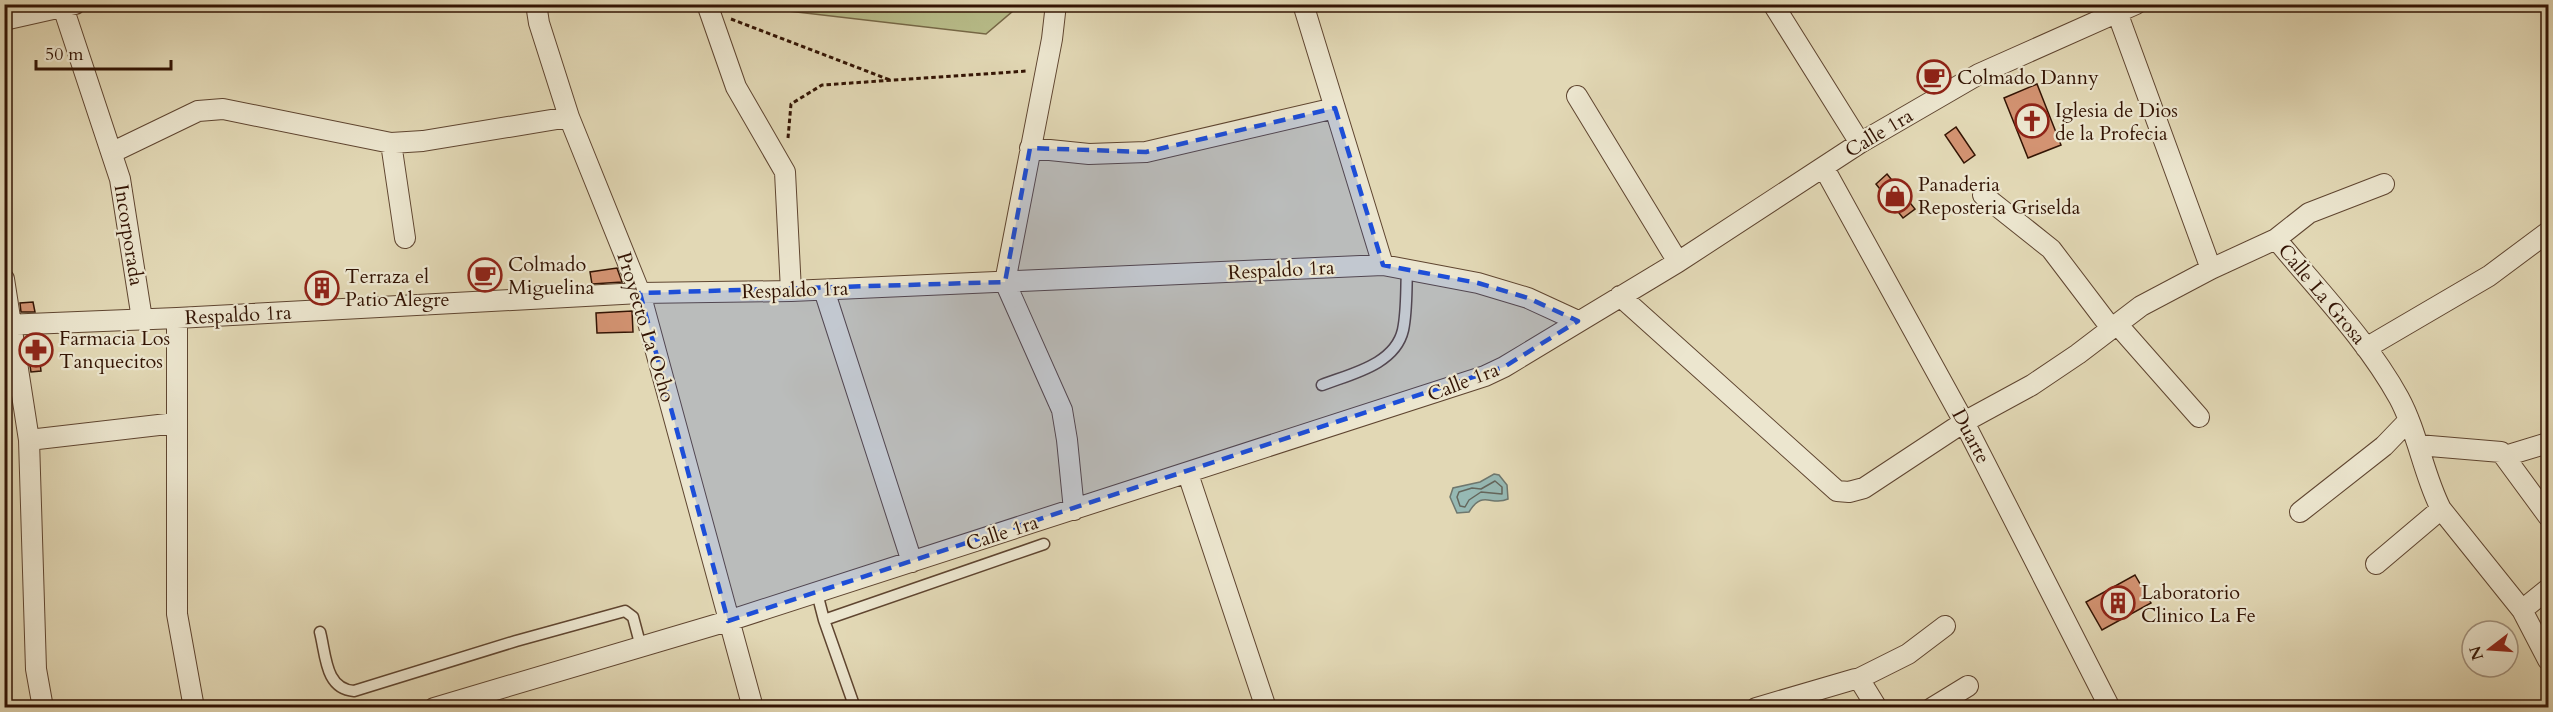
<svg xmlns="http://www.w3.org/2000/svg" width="2553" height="712" viewBox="0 0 2553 712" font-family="Cardo,serif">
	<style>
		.green { fill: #b8bd8a; stroke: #766847; stroke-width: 1.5 }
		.water { fill: #96b9b4; stroke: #6e776e; stroke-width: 1.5 }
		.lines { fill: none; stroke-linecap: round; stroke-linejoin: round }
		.shore { stroke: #64665c; stroke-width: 1.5 }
		.building { fill: #d39372; stroke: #331404; stroke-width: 1.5 }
		.service-casing { stroke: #5f4530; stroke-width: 13 }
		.minor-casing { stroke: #5f4530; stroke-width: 22 }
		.path { stroke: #331404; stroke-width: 3; stroke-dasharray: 4.5 3; stroke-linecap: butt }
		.service { stroke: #ece6cf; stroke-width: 10 }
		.minor { stroke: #ece6cf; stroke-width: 20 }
		.marked { fill: #1d4ed8; fill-opacity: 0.2; stroke: #1d4ed8; stroke-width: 4.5; stroke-dasharray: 12 8; stroke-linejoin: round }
		.labels { text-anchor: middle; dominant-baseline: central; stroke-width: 4.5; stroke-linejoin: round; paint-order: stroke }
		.poi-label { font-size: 20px; fill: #331404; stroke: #ece6cf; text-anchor: start }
		.street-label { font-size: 20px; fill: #331404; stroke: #ece6cf }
	</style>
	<rect width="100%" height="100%" fill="#e2d8b5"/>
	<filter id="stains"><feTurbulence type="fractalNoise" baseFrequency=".00333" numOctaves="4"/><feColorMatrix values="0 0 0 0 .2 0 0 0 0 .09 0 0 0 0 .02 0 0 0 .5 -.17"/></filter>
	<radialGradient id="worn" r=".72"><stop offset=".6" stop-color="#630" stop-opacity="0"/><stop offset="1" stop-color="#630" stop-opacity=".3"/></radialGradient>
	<!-- green -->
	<path class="green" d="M735,5L1020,4V5L986,34Z"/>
	<!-- water -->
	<path class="water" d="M1494,474L1499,475L1507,485L1508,499C1491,507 1483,489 1469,512L1457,513L1450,497L1453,488L1480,482Z"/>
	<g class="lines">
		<!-- shore -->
		<path class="shore" d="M1495,481L1502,487V494L1481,492L1469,500L1465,507L1460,506L1457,497L1459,492L1472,488L1481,489Z"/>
	</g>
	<!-- building -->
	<path class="building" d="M2037,84L2061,145L2028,158L2004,98Z
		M1956,127L1975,155L1964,163L1945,135Z
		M1887,174L1915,209L1903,218L1876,184Z
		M617,268L622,282L592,284L590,272Z
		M331,276L333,296L313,298L311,278Z
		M33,302L35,312H21L20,303Z
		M632,311L633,332L597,333L596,313Z
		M38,346L41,371L31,372L27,347Z
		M2135,575L2151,603L2102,630L2086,602Z"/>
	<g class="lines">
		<defs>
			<path id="service" d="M1322,385C1350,374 1395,365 1403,330C1407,311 1406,290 1407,270
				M817,593L824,620
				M320,632C326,655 325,689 354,691L516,641L625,611L633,617L641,647
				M855,708L824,620L1044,544"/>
			<path id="minor" d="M536,4L539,23L569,117L640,293L753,708
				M707,4L736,87L785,172L791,291
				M1056,4L1052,39L1005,282L1062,410L1067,440L1074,510
				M1303,4L1383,265
				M1773,4L1860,143
				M63,7L120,179L142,319
				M2117,12L2211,269
				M4,20L75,4
				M1577,96L1678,262
				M391,143L405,238
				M1030,148L1089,154L1146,152L1335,108
				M113,152L198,111L223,109L391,143L423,141L569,117
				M1824,168L1964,422L2110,708
				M1983,195L2051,249L2111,328
				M2276,239L2309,213L2384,184
				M4,279L29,440L36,669L43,708
				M824,290L912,562
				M1620,296L1837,491L1849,492L1864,488L1964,422L2032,385L2078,354L2141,306L2211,269L2276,239C2318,290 2367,340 2399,398C2418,433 2423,474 2441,509L2522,610L2548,660
				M177,318V614L194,708
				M2117,324L2199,417
				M4,325L177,318L640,293L791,291L1383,265L1478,283L1528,298L1578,321
				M2366,348L2489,276L2548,232
				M29,440L176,423
				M2418,445L2501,452L2548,516
				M2505,456L2548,443
				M1188,474L1266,708
				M2300,512L2384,446L2409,420
				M2376,564L2441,509
				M2522,610L2548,589
				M1858,679L1908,654L1945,626
				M434,708L728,621L1485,376L1504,367L1678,262L1860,143L1979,74L2136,4
				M1756,708L1855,679L1861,682L1877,708
				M1932,708L1968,686"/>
		</defs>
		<!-- service casing -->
		<use href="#service" class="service-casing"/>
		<!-- minor casing -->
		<use href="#minor" class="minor-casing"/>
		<!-- path -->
		<path class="path" d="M731,19L890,80
			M788,138L791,104L822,85L1027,71"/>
		<!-- service -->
		<use href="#service" class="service"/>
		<!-- minor -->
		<use href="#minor" class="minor"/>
	</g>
	<!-- marked area -->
	<path class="marked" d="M1335,108L1383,265L1478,283L1528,298L1578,321L1504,367L728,621L640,293L1005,282L1030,148L1146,152Z"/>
	<!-- icons -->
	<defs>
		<symbol id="cafe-ring" viewBox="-11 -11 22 22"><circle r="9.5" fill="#ece6cf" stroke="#8f2418" stroke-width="1.5"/><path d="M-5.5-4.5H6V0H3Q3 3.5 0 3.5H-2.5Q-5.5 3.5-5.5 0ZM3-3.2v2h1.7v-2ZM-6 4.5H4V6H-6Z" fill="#8f2418"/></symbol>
		<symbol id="church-ring" viewBox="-11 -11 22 22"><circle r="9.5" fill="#ece6cf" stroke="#8f2418" stroke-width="1.5"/><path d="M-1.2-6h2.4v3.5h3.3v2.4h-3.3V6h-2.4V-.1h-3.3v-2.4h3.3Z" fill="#8f2418"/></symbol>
		<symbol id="shop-ring" viewBox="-11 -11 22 22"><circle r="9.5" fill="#ece6cf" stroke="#8f2418" stroke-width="1.5"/><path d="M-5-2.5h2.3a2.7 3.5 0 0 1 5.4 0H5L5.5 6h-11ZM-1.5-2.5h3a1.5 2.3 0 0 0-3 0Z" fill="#8f2418"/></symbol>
		<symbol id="building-ring" viewBox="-11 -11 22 22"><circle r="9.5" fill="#ece6cf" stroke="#8f2418" stroke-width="1.5"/><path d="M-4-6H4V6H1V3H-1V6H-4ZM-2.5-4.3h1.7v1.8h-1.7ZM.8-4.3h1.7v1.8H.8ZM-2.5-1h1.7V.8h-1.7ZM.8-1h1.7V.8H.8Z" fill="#8f2418"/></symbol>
		<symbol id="pharmacy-ring" viewBox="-11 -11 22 22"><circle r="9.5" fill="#ece6cf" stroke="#8f2418" stroke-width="1.5"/><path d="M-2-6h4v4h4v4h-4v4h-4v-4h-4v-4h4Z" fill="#8f2418"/></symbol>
	</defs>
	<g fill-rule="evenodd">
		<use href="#cafe-ring" x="1915" y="58" width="38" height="38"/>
		<use href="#church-ring" x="2013" y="102" width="38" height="38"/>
		<use href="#shop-ring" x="1876" y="177" width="38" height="38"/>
		<use href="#cafe-ring" x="466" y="256" width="38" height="38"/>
		<use href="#building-ring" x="303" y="269" width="38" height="38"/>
		<use href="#pharmacy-ring" x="17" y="331" width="38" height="38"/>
		<use href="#building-ring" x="2099" y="584" width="38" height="38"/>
	</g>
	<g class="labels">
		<!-- poi labels -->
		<g class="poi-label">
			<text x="1957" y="77">Colmado Danny</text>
			<text x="2055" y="110">Iglesia de Dios<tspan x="2055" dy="23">de la Profecia</tspan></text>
			<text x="1918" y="184">Panaderia<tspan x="1918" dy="23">Reposteria Griselda</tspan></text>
			<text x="508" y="264">Colmado<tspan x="508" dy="23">Miguelina</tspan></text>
			<text x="345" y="276">Terraza el<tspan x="345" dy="23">Patio Alegre</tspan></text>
			<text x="59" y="338">Farmacia Los<tspan x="59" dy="23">Tanquecitos</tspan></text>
			<text x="2141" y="592">Laboratorio<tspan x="2141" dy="23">Clinico La Fe</tspan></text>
		</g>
		<!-- street labels -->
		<g class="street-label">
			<text transform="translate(1879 133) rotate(-31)">Calle 1ra</text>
			<text transform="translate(129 235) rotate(81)">Incorporada</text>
			<text transform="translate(1281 270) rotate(-3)">Respaldo 1ra</text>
			<text transform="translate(795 290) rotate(-2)">Respaldo 1ra</text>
			<text transform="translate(2322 294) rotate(50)">Calle La Grosa</text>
			<text transform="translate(238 315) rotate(-3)">Respaldo 1ra</text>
			<text transform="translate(646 327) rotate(73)">Proyecto La Ocho</text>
			<text transform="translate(1463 382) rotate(-21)">Calle 1ra</text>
			<text transform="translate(1971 436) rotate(62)">Duarte</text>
			<text transform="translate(1002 533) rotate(-18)">Calle 1ra</text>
		</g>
	</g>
	<!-- margin -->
	<rect width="2553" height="712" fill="none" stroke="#e2d8b5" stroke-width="24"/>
	<rect x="6" y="6" width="2541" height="700" fill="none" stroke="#331404" stroke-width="3"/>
	<rect x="12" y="12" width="2529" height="688" fill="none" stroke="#331404" stroke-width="1.5"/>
	<!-- north arrow -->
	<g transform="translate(2490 649) rotate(253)"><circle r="28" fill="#ece6cf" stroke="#a2927e" stroke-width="1.5"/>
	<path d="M0-4.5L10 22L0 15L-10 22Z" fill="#8f2418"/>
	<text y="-9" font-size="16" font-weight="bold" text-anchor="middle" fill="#331404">N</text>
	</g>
	<!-- scale -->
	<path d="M36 60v9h135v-9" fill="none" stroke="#331404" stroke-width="3"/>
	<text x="45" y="60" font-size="18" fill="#331404" stroke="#ece6cf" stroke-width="4.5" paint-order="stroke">50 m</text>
	<rect width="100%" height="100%" filter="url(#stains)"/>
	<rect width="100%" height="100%" fill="url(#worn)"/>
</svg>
